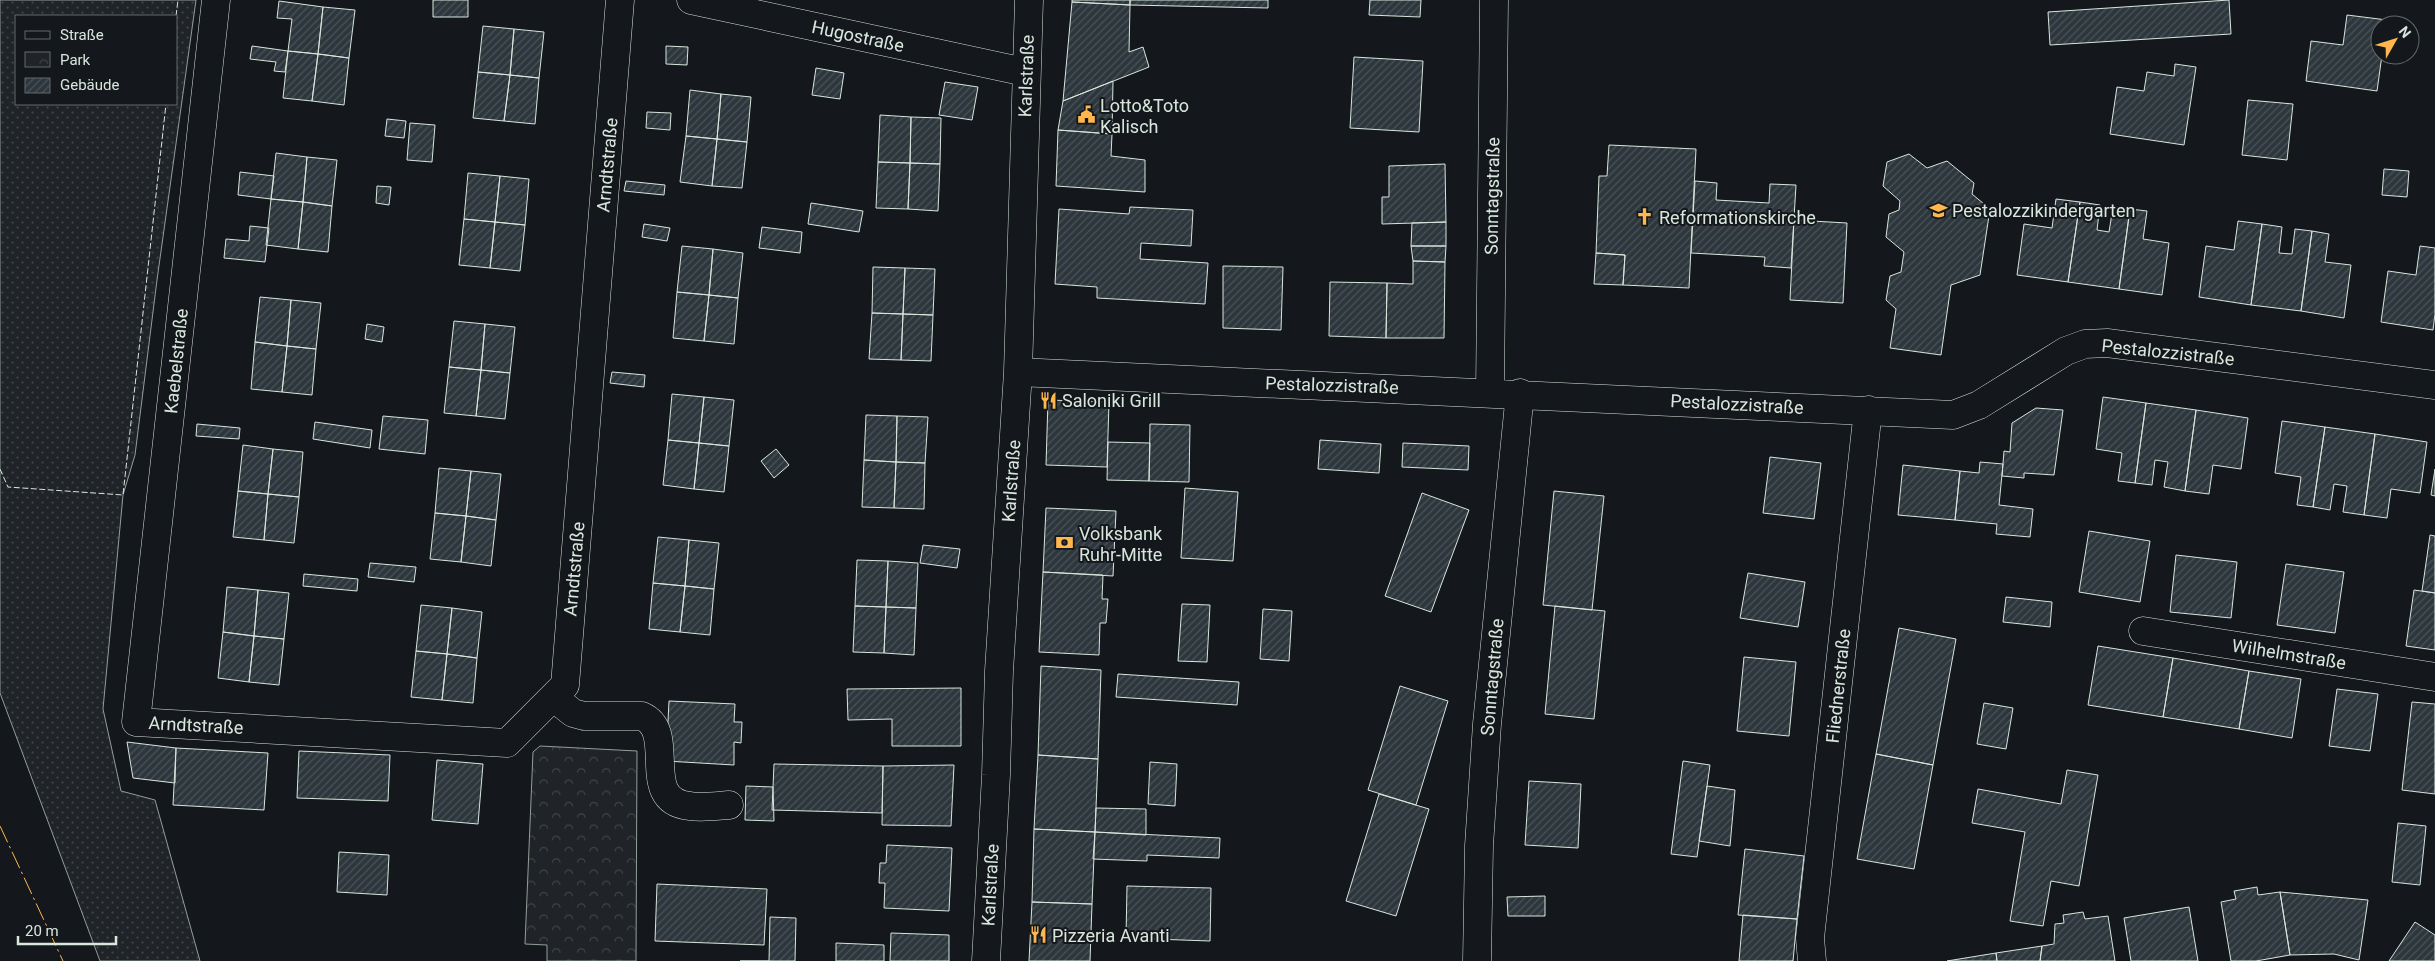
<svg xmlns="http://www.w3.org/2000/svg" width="2435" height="961" viewBox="0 0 2435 961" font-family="Roboto,sans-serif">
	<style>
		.grass { fill: url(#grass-dots); stroke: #939e99; fill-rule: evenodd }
		.park { fill: url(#park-crowns); stroke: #939e99 }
		.building { fill: url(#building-hatch); stroke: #d8e6dc }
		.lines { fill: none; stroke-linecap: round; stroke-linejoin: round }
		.minor-casing { stroke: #d8e6dc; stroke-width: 29 }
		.minor { stroke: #14181c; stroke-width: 28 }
		.fence { stroke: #d8e6dc; stroke-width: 1; stroke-dasharray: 6 2.5; stroke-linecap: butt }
		.power { stroke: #ffb74d; stroke-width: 1; stroke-dasharray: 18 4 2.5 4; stroke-linecap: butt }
		.labels { text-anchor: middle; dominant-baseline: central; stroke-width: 4; stroke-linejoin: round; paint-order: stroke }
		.street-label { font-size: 18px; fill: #d8e6dc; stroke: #14181c }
		.poi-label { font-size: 18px; fill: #d8e6dc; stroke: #14181c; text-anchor: start }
	</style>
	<defs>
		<pattern id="grass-dots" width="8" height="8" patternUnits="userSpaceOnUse" patternTransform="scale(1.25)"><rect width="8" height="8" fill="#202428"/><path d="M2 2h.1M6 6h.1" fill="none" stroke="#404447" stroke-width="1.8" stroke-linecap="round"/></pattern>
		<pattern id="park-crowns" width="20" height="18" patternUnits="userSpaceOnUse" patternTransform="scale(1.25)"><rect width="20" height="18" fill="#202428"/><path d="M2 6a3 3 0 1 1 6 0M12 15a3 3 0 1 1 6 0" fill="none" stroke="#404447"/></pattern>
		<pattern id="building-hatch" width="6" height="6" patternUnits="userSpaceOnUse" patternTransform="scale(1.25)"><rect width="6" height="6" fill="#2c363c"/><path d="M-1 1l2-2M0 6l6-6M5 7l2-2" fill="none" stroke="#4a5358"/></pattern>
	</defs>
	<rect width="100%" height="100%" fill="#14181c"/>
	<!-- grass -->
	<path class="grass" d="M0,0H196L157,280L135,455L123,495L103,709L121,791L155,800L200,961H100L0,693ZM16,16H176V104H16Z"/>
	<!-- park -->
	<path class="park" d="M540,746L637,751L636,961H547V945L525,944L533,752Z"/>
	<!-- building -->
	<path class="building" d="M433,0H468V17H433Z
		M1072,0H1130V5L1072,2Z
		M1130,0H1268V8L1130,5Z
		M1370,0H1421L1420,17L1369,15Z
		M2229,0L2231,34L2050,45L2048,12Z
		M279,1L323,7L318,54L288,51L292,19L277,18Z
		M1072,2L1130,5L1129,52L1143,47L1149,67L1063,101Z
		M323,7L355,10L349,58L318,54Z
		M2347,15L2387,20L2386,25H2380V55H2382L2377,91L2306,81L2311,41L2343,45Z
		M483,26L514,29L510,75L478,72Z
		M514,29L544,32L539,78L510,75Z
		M252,46L288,51L285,72L274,71L276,62L250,59Z
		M666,46L688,47L687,65L666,64Z
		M288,51L318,54L312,101L283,98Z
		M318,54L349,58L344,105L312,101Z
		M1354,57L1423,61L1419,132L1350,128Z
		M2175,64L2196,67L2184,145L2110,134L2117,87L2144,91L2147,72L2174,76Z
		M816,68L844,73L840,99L812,95Z
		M478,72L510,75L504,121L473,118Z
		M510,75L539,78L535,124L504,121Z
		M1113,81L1112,134L1058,130L1063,101Z
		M945,82L978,87L972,120L939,115Z
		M690,90L721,94L717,139L686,136Z
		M721,94L751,97L747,142L717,139Z
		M2248,100L2293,104L2287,160L2242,155Z
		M647,112L671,113L670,130L646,128Z
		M880,115L911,117L910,163L878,162Z
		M911,117L941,118L940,164L910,163Z
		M387,119L406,121L404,138L385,136Z
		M410,123L435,125L432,162L407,160Z
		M1058,130L1112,134L1111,156L1145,160V192L1056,186Z
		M686,136L717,139L712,186L680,182Z
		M717,139L747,142L742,188L712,186Z
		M1609,145L1696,149L1689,288L1623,285L1625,255L1596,253L1599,176H1607Z
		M276,153L307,157L303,202L271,199Z
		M1909,154L1927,168L1947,161L1974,183L1972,194L1990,209L1980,275L1951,285L1941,355L1890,348L1896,309L1886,300L1890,276L1901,272L1904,252L1886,237L1889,214L1899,210L1900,201L1883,186L1887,162Z
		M307,157L337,160L332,206L303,202Z
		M878,162L910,163L908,209L876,208Z
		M910,163L940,164L938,211L908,209Z
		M1445,164L1446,222L1382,224V197H1389V166Z
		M2384,169L2409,171L2407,197L2382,195Z
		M240,172L274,176L271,199L238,195Z
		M468,173L500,176L495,222L464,219Z
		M500,176L529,179L525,225L495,222Z
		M626,181L665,185L664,195L624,191Z
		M1695,181L1717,183L1716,200L1769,203L1770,184L1796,185L1791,268L1764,266L1765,257L1691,253Z
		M377,186L391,187L389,205L376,203Z
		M271,199L303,202L298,249L266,245Z
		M2056,199L2080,202L2068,282L2017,275L2024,224L2052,228Z
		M303,202L332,206L328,252L298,249Z
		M2080,202L2100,205L2097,230L2109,232L2113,207L2130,209L2119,289L2068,282Z
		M811,203L863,211L859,232L808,224Z
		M1130,207L1193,210L1191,246L1141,243L1140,259L1208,263L1205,304L1097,298V287L1055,284L1059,209L1129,214Z
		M2130,209L2147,211L2143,239L2169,243L2162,295L2119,289Z
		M464,219L495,222L490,268L459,265Z
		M1794,220L1847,223L1843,303L1790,300Z
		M2238,221L2262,224L2251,305L2199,297L2206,246L2234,250Z
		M495,222L525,225L520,271L490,268Z
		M1446,222V246H1411L1412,223Z
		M644,224L670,228L667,241L642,237Z
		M2262,224L2282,227L2279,253L2292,254L2295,229L2312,231L2301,311L2251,305Z
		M250,226L269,228L265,262L224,258L226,239L249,241Z
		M762,227L802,232L800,253L759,248Z
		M2312,231L2329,234L2325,262L2351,265L2344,318L2301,311Z
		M682,246L713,249L709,295L677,292Z
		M1411,246H1446L1445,262L1413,261Z
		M2420,246L2435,248V314L2433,330L2381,322L2388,271L2416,275Z
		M713,249L743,253L738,298L709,295Z
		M1596,253L1625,255L1623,285L1594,284Z
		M1413,261L1445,262L1444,338H1386L1387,283L1413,284Z
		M1223,266L1283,267L1281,330L1223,328Z
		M873,267L905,268L903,314L872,313Z
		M905,268L935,269L933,315L903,314Z
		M1330,282L1387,283L1386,338L1329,336Z
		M677,292L709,295L704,341L673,338Z
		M709,295L738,298L734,344L704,341Z
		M260,297L291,300L287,346L255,342Z
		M291,300L321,303L316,349L287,346Z
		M872,313L903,314L901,360L869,359Z
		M903,314L933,315L931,361L901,360Z
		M454,321L485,324L481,370L449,367Z
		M367,324L384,327L382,342L365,339Z
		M485,324L515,327L510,373L481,370Z
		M255,342L287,346L282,392L251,389Z
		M287,346L316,349L312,395L282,392Z
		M449,367L481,370L476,416L444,413Z
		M481,370L510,373L505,419L476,416Z
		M612,372L645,375L644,387L610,383Z
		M672,394L704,397L699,443L668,440Z
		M704,397L734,400L729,446L699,443Z
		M2103,397L2146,403L2135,483L2118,481L2122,453L2096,449Z
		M1048,400L1109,402L1107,467L1046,465Z
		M2146,403L2196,410L2185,491L2164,487L2168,462L2155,460L2152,485L2135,483Z
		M2036,408L2063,410L2054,475L2024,473V478L2002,476L2004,451L2010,452L2012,423Z
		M2196,410L2248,418L2241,469L2213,465L2209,494L2185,491Z
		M866,415L897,416L896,462L864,460Z
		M383,416L428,420L425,454L379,449Z
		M897,416L928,417L925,463L896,462Z
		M2282,421L2325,427L2313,507L2297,505L2301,477L2275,473Z
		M315,422L372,430L370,448L313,439Z
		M197,424L240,428L239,439L196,436Z
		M1150,424L1190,425L1189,482L1149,481Z
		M2325,427L2375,434L2364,515L2343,512L2347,486L2334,484L2330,510L2313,507Z
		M2375,434L2427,442L2420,493L2391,489L2387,518L2364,515Z
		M668,440L699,443L694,489L663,485Z
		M1320,440L1381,444L1379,473L1318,469Z
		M1108,442L1150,443L1149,481L1107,480Z
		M699,443L729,446L724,492L694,489Z
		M1403,443L1469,446L1468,470L1402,467Z
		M243,445L273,449L268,494L238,491Z
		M273,449L303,452L299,497L268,494Z
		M776,449L789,465L774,478L761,461Z
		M1770,457L1821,463L1814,519L1763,513Z
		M864,460L896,462L894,508L862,507Z
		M896,462L925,463L924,509L894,508Z
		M1980,462L2003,464L1999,505L2033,509L2030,537L1996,534L1997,524L1955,520L1960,471L1979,473Z
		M1903,465L1960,471L1955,520L1898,515Z
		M439,468L471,471L466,516L435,513Z
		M2435,469V496L2431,495Z
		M471,471L501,474L496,520L466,516Z
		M1185,488L1238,492L1233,561L1181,558Z
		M238,491L268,494L264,540L233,537Z
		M1554,491L1604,496L1592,610L1543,605Z
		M1422,493L1469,510L1431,612L1385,596Z
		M268,494L299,497L294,543L264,540Z
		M1046,508L1116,511L1113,576L1043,572Z
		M435,513L466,516L461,562L430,559Z
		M466,516L496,520L491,566L461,562Z
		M2089,531L2150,541L2140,602L2079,592Z
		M2430,535L2435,536V593L2422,591Z
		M658,537L689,540L685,586L653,583Z
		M689,540L719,543L714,589L685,586Z
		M923,545L960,549L957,568L920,563Z
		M2176,555L2237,562L2231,618L2170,612Z
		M857,560L888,561L886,607L855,606Z
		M888,561L918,563L916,608L886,607Z
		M370,563L416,567L414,582L368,577Z
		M2286,564L2344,572L2335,633L2277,625Z
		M1043,572L1103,575L1102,599H1108L1106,623H1100L1099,655L1039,652Z
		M1748,573L1805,582L1798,627L1740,618Z
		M304,574L358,579L357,591L303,586Z
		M653,583L685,586L680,632L649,629Z
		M685,586L714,589L710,635L680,632Z
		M227,587L258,590L254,636L223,632Z
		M258,590L289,593L284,639L254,636Z
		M2414,590L2435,593V650L2406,646Z
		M2006,597L2052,602L2050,627L2003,622Z
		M1182,604L1210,605L1207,662L1178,661Z
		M421,605L452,608L447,654L416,651Z
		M855,606L886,607L884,653L853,652Z
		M1555,606L1605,611L1594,719L1545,714Z
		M886,607L916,608L914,655L884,653Z
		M452,608L482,612L477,658L447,654Z
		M1263,609L1292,611L1289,661L1260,659Z
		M1899,628L1956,639L1933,765L1876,754Z
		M223,632L254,636L249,682L218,678Z
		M254,636L284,639L279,685L249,682Z
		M2098,646L2173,658L2163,717L2088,705Z
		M416,651L447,654L442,700L411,697Z
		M447,654L477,658L473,703L442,700Z
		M1744,657L1796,662L1789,736L1737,731Z
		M2173,658L2249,671L2239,729L2163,717Z
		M1041,666L1101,670L1098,759L1038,755Z
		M2249,671L2301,679L2292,738L2239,729Z
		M1118,674L1239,682L1237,705L1116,697Z
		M1400,686L1448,701L1416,805L1368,790Z
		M961,688V746H892V719L848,720L847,689Z
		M2337,689L2378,694L2370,751L2329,746Z
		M669,701L735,704L734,722H742L741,743L734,742V765L666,761Z
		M2412,702L2435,704V794L2402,790Z
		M1984,703L2013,708L2006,749L1977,744Z
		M127,742L176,748L175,783L133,778Z
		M176,748L268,753L264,810L173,805Z
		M299,751L390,755L388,801L297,798Z
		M1876,754L1933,765L1914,869L1857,859Z
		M1038,755L1098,759L1095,832L1034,829Z
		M437,760L483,764L478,824L432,820Z
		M1683,761L1710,765L1697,857L1671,854Z
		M1150,762L1177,764L1175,806L1148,804Z
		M774,764L883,766L882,813L772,810Z
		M954,765L951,826L882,825L883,766Z
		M2067,770L2098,775L2079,886L2051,881L2043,926L2010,921L2025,832L1972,823L1978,789L2061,804Z
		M1529,781L1581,784L1578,848L1525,845Z
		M746,786L773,787L774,821L745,820Z
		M1707,786L1735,790L1730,846L1699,841Z
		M1379,794L1429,809L1396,916L1346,901Z
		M1096,808L1146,809V835L1095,832Z
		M2398,823L2426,826L2420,885L2392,882Z
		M1034,829L1095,832L1092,904L1032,902Z
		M1095,832L1220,838L1219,858L1147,855V861L1093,859Z
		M887,845L952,848L949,911L884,908L885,883H879L880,863H886Z
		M1745,849L1804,856L1797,919L1738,915Z
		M339,852L389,855L387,895L337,892Z
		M657,884L767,889L764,945L655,941Z
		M1127,886L1211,888L1210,941L1126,938Z
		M2257,887L2258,895L2280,892L2290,955L2256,961H2231L2221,902L2236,899L2234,891Z
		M2280,892L2368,900L2359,960L2334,954L2290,955Z
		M1545,896V916H1508L1507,897Z
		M1032,902L1092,904L1090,961H1029Z
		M2189,907L2198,961H2131L2124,918Z
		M2083,912L2085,919L2108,916L2115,961H2040L2042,946L2054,944L2055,924L2064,923L2063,915Z
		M1743,915L1797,919L1793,961H1739Z
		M770,917L796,918L795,961H740H769Z
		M2415,922L2435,935V961H2389Z
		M891,933L949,935V961H890Z
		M836,943L884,945V961H836Z
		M2042,946L2040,961H1997L1996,953Z
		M1996,953L1997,961H1947Z"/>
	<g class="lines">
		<defs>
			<path id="minor" d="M216,0L136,722L507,743L565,685L620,0
				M691,0L1025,72
				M1018,372L1953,415L1979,405L2066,351L2085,344L2107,343L2435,385
				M1490,392L1494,0
				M2143,631L2435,677
				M553,697L573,713L584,716H642C679,732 637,801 690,806C702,808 716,806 729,805
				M986,961L996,775L999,671L1018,372L1029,0
				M1477,961L1479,846L1487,724L1520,393
				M1812,961L1810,938L1868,410"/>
		</defs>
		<!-- minor casing -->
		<use href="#minor" class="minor-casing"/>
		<!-- minor -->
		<use href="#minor" class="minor"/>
		<!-- fence -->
		<path class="fence" d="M176,16L178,0
			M0,469L8,487L123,495L166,104"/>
		<!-- power -->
		<path class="power" d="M0,826L63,961"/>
	</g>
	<!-- icons -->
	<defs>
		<symbol id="civic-bare" viewBox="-9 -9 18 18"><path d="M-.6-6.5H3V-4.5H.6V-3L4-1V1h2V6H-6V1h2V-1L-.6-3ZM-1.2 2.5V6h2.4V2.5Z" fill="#ffb74d" stroke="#14181c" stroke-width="2.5" paint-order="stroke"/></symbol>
		<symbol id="school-bare" viewBox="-9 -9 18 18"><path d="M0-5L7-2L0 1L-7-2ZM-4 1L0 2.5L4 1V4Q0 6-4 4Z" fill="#ffb74d" stroke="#14181c" stroke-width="2.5" paint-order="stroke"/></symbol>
		<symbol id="church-bare" viewBox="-9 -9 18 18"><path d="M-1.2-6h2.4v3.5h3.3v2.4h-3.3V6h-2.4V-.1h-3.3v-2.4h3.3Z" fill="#ffb74d" stroke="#14181c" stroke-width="2.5" paint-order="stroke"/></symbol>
		<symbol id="restaurant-bare" viewBox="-9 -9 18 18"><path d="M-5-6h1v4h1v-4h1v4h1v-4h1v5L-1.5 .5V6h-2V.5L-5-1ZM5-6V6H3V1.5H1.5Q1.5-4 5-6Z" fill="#ffb74d" stroke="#14181c" stroke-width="2.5" paint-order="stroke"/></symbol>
		<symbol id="bank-bare" viewBox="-9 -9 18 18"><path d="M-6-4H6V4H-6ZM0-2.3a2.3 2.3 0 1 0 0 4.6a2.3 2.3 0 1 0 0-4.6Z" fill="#ffb74d" stroke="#14181c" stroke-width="2.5" paint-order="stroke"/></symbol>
	</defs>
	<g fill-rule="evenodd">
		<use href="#civic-bare" x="1074" y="102" width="25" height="25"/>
		<use href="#school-bare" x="1926" y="198" width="25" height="25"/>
		<use href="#church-bare" x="1632" y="204" width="25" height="25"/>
		<use href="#restaurant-bare" x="1036" y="388" width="25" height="25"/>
		<use href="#bank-bare" x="1052" y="530" width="25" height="25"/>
		<use href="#restaurant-bare" x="1026" y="922" width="25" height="25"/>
	</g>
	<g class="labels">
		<!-- street labels -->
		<g class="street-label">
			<text transform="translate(858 36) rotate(12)">Hugostraße</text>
			<text transform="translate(1026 76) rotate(-88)">Karlstraße</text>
			<text transform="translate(607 165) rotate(-85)">Arndtstraße</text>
			<text transform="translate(1492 196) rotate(-89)">Sonntagstraße</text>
			<text transform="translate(2168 352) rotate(6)">Pestalozzistraße</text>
			<text transform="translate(176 361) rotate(-84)">Kaebelstraße</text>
			<text transform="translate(1332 385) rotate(2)">Pestalozzistraße</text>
			<text transform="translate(1737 404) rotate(3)">Pestalozzistraße</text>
			<text transform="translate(1011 481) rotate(-86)">Karlstraße</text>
			<text transform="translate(574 569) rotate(-85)">Arndtstraße</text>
			<text transform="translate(2289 654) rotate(9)">Wilhelmstraße</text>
			<text transform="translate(1492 677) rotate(-85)">Sonntagstraße</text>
			<text transform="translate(1838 686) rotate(-84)">Fliednerstraße</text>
			<text transform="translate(196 725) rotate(3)">Arndtstraße</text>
			<text transform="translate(990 885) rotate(-87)">Karlstraße</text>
		</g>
		<!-- poi labels -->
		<g class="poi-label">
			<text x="1100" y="105">Lotto&amp;Toto<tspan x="1100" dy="21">Kalisch</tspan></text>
			<text x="1952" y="210">Pestalozzikindergarten</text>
			<text x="1659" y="217">Reformationskirche</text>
			<text x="1062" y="400">Saloniki Grill</text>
			<text x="1079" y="533">Volksbank<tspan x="1079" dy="21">Ruhr-Mitte</tspan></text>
			<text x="1052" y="935">Pizzeria Avanti</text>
		</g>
	</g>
	<!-- legend -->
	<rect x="15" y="15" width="162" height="90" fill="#14181c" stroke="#626a69"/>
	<rect x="25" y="31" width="25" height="8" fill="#14181c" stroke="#626a69"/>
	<text x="60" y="40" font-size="15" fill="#d8e6dc">Straße</text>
	<rect x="25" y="52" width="25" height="15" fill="url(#park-crowns)" stroke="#626a69"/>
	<text x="60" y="65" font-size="15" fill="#d8e6dc">Park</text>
	<rect x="25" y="78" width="25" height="15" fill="url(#building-hatch)" stroke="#626a69"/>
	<text x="60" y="90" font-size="15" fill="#d8e6dc">Gebäude</text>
	<!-- north arrow -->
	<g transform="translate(2395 40) rotate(51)"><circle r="24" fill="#14181c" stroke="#626a69"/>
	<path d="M0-4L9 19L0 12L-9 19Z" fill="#ffb74d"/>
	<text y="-8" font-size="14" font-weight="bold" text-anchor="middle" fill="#d8e6dc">N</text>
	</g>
	<!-- scale -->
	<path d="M18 936v8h98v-8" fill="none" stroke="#d8e6dc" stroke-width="2.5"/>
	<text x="25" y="936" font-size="15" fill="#d8e6dc" stroke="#14181c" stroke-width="4" paint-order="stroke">20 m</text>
</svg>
